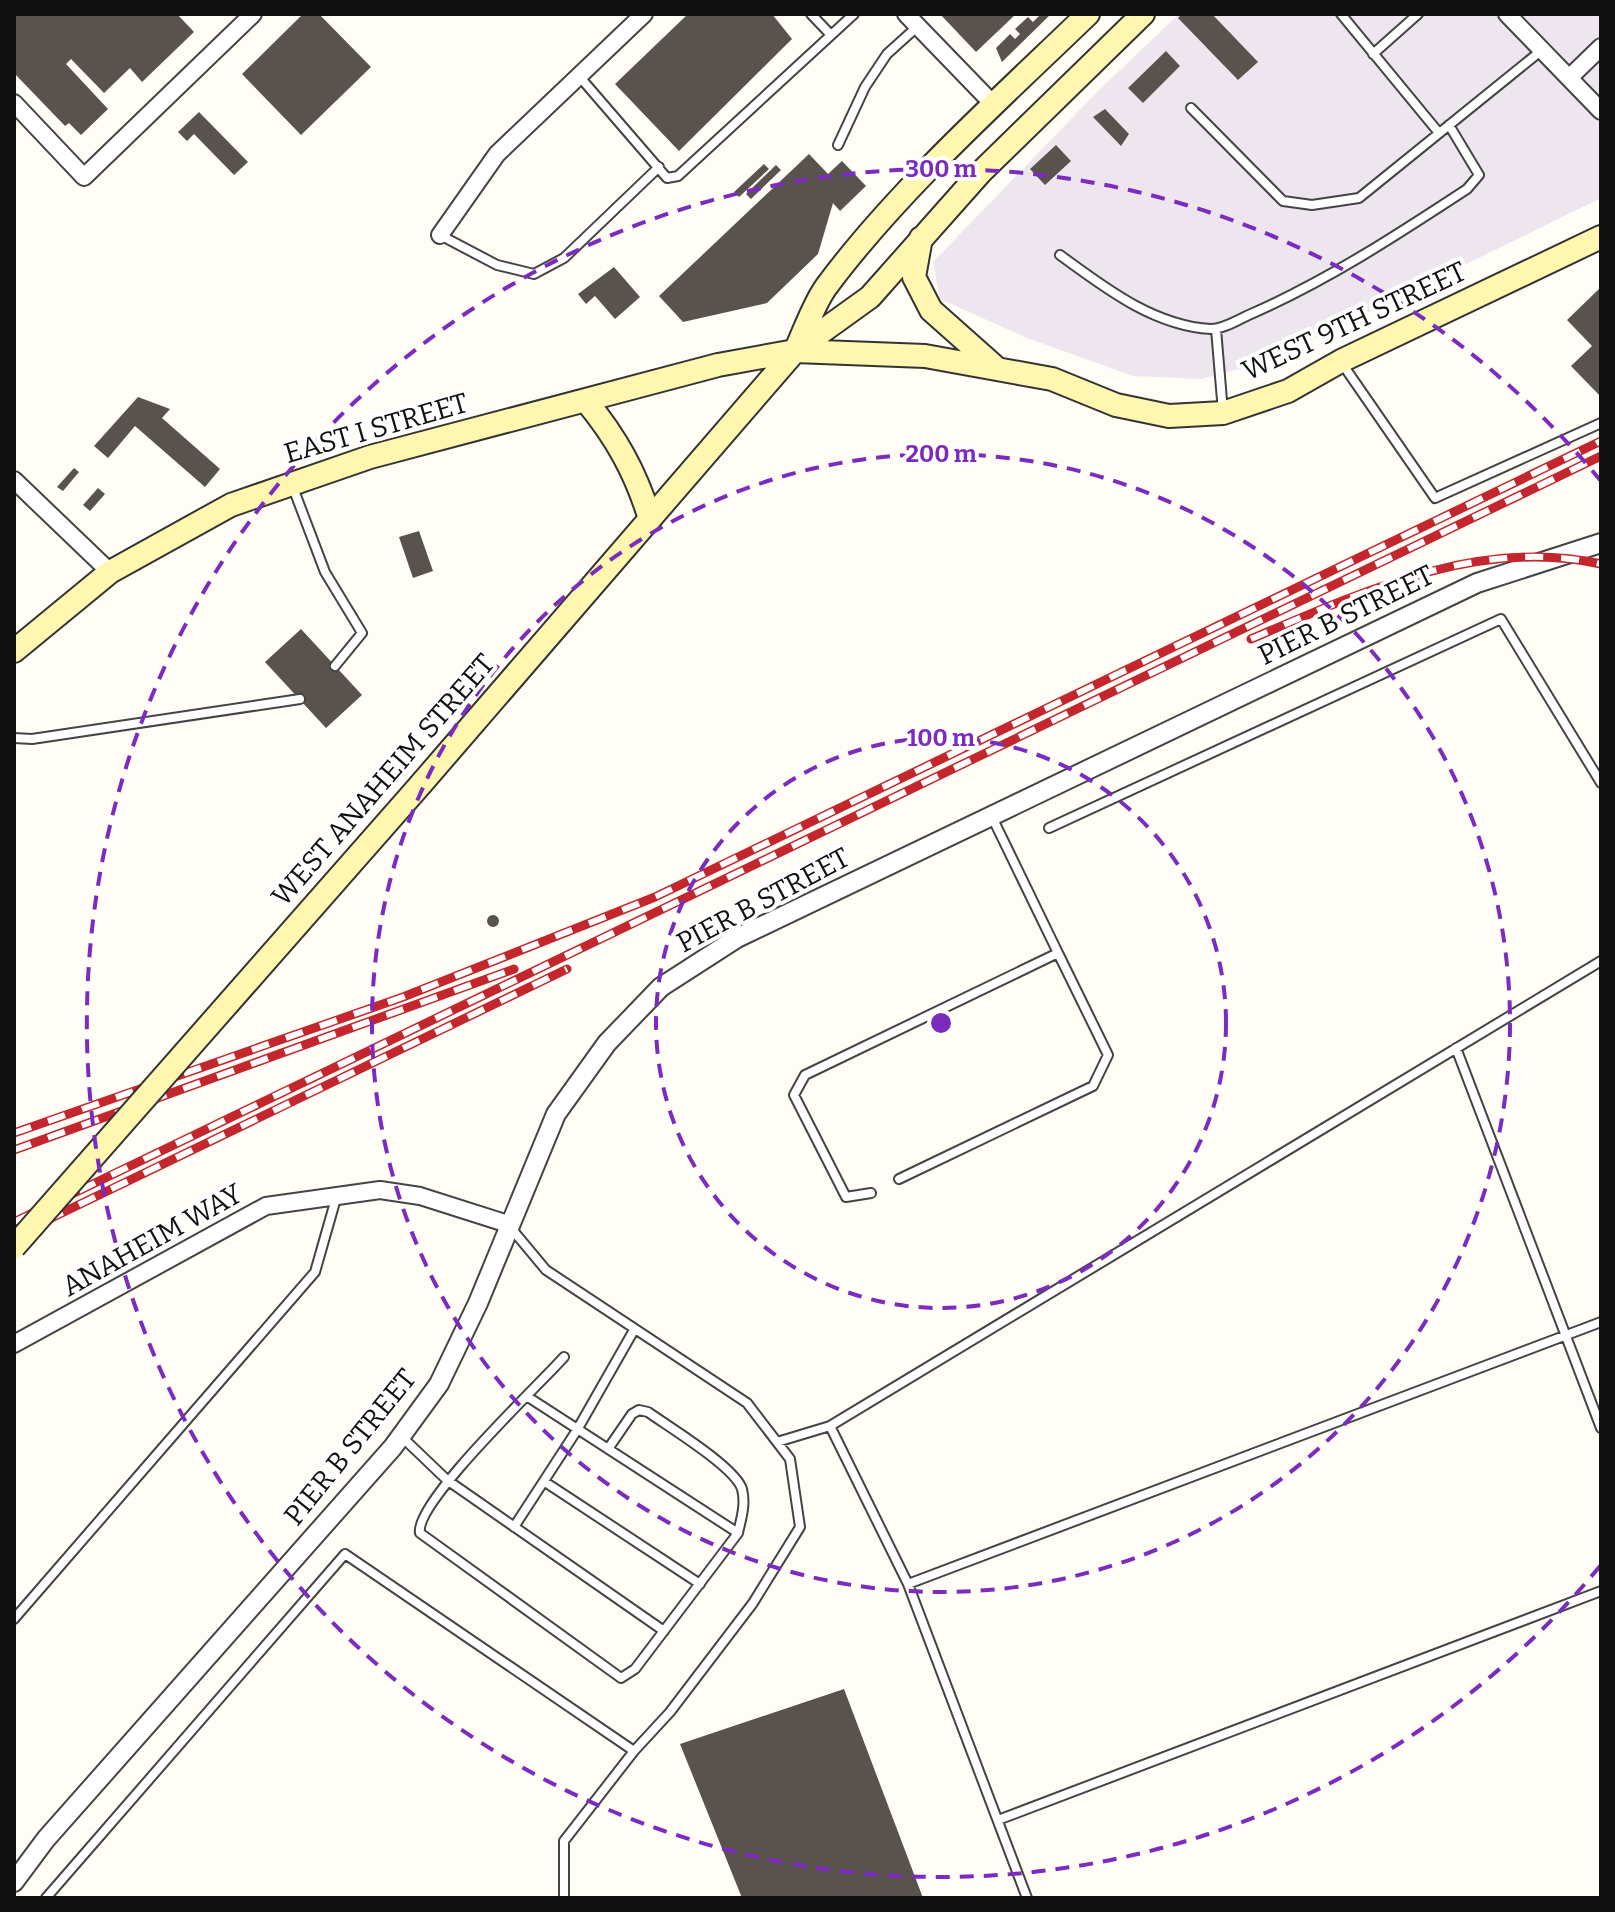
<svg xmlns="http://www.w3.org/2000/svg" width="1615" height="1912" viewBox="0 0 1615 1912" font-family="Bitter,serif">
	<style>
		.industrial { fill: #eee6ef }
		.building { fill: #5a524d }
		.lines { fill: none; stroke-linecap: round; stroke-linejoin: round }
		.service-casing { stroke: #444; stroke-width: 12 }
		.minor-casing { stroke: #444; stroke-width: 20 }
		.tertiary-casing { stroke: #444; stroke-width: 22 }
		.secondary-casing { stroke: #333; stroke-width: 26 }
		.service { stroke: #fff; stroke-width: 8 }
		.minor { stroke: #fff; stroke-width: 16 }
		.tertiary { stroke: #fff; stroke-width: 18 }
		.secondary { stroke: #fff6b0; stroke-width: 22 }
		.rail-casing { stroke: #c4262e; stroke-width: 9 }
		.rail { stroke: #fff; stroke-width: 6; stroke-dasharray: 18; stroke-linecap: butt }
		.secondary-bridge-casing { stroke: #333; stroke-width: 26; stroke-linecap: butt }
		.secondary-bridge { stroke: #fff6b0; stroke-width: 22 }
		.ring { fill: none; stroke: #7b2cbf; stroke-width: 4; stroke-dasharray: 14 10 }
		.labels { text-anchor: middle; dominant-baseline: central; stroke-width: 8; stroke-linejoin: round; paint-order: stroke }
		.street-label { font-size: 28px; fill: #111; stroke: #fff }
		.centre { fill: #7b2cbf; stroke: #fff; stroke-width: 4 }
		.ring-label { font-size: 24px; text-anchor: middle; font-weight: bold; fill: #7b2cbf; stroke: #fff; stroke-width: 8; stroke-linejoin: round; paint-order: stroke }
	</style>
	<rect width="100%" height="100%" fill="#fffdf5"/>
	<!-- industrial -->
	<path class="industrial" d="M1179,14H1601V198L1267,362L1201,379L1133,376L1027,338L940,299L933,262L1099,90Z"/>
	<!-- building -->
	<path class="building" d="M14,14H177L194,32L142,82L130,68L104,93L71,59L66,64L108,109L81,135L69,123L65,126L14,73Z
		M303,14H319L371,67L301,135L242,74Z
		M688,14H772L792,39L679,151L615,84Z
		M940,14H1016L976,52Z
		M1041,14H1051L1002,62L996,48L1010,34L1015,39L1020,34L1015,29L1028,17L1033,22Z
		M1182,14H1212L1258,62L1238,80L1178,18Z
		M1166,51L1180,66L1143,103L1128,88Z
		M1105,109L1129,134L1121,146L1093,117Z
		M199,112L248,162L234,175L194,134L187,141L178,132Z
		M1056,145L1071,161L1045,185L1030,169Z
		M809,154L828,174L842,161L866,186L840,211L833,203L818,254L767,303L683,322L659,296Z
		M764,164L769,169L739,197L734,192Z
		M776,165L781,170L751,199L746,194Z
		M614,267L640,297L615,319L595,296L586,304L578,294Z
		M1601,287V397L1571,366L1592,346L1567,320Z
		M138,397L170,409L162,418L220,469L205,487L135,426L108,458L94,446Z
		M74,468L79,472L63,491L57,487Z
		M98,488L105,494L90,511L83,505Z
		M419,531L433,571L413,578L399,537Z
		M301,629L362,695L326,728L265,662Z
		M487 921a6 6 0 1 1 12 0a6 6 0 1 1-12 0Z
		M844,1689L923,1898H742L680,1744Z"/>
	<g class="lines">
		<defs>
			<path id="service" d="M811,14L831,35
				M1341,14L1439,133
				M1373,54L1418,14
				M579,76L667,178L678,176L854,14
				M1191,108L1283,201L1312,205L1359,198L1542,50
				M838,145L865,87L887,54L918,26
				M440,235L497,265L534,274L564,258L659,167
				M1060,255C1105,288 1154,326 1211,329C1224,329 1239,319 1251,314C1328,280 1397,235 1467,189L1479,175L1449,125
				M1216,329L1223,412
				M1341,362L1435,498L1601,423
				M292,485L325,572L362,633L335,666
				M14,738L32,739L300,699
				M992,817L1058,953
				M1049,828L1501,619L1601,783
				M1456,1048L1601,1428
				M871,1193L846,1197L794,1095L805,1075L1058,953L1108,1055L1093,1086L899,1179
				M511,1228L546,1270L747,1403L790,1459L800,1527L753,1603L670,1712L634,1751L564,1841V1898
				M564,1357C538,1386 414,1503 420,1533L621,1678L635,1669L738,1533C741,1519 746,1505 742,1489C735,1467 669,1427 648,1412L639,1410L632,1414L608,1449
				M528,1397L738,1533
				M830,1426L908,1584L1027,1898
				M402,1437L447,1480L664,1631
				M777,1442L830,1426L1601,961
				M545,1482L700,1584
				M514,1527L577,1430L634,1330
				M908,1584L1601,1322
				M14,1619L315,1272L337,1195
				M998,1820L1601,1591
				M46,1898L345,1554L634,1751"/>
			<path id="minor" d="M906,14L994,105
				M1507,14L1601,111
				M1569,78L1601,47
				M14,103L84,177L253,14
				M440,235L497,154L644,14
				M14,480L110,572
				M14,1344L266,1206L380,1190L420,1196L508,1224"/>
			<path id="tertiary" d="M14,1882L46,1839L393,1447L439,1384L478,1303L556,1114L607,1043L661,987L737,938L1477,583L1601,543"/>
			<path id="secondary" d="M921,238L914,277L931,310L994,366
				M797,347C806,327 814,304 826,287C897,191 1002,97 1088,14
				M586,401C616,437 636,473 650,519
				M14,651L110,572L231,505L370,457L718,365L795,351L925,356L1052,379L1116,405L1169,416L1223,413L1288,391L1341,361L1601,237
				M421,784L795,351L870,297L980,173L1143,14"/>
		</defs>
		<!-- service casing -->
		<use href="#service" class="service-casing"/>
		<!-- minor casing -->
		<use href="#minor" class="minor-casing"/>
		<!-- tertiary casing -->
		<use href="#tertiary" class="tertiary-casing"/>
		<!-- secondary casing -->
		<use href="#secondary" class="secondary-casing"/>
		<!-- service -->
		<use href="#service" class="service"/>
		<!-- minor -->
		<use href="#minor" class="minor"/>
		<!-- tertiary -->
		<use href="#tertiary" class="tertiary"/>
		<!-- secondary -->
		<use href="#secondary" class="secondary"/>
		<defs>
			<path id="rail" d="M1251,639C1361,592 1480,537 1601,564
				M14,1133L403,997L655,897L1601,441
				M14,1150L514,969
				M14,1222L1601,456
				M14,1236L567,969"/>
		</defs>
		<!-- rail casing -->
		<use href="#rail" class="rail-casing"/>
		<!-- rail -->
		<use href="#rail" class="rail"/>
		<defs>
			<path id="secondary-bridge" d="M14,1247L421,784"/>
		</defs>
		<!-- secondary-bridge casing -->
		<use href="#secondary-bridge" class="secondary-bridge-casing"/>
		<!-- secondary-bridge -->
		<use href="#secondary-bridge" class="secondary-bridge"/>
	</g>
	<!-- distance rings -->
	<g class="ring">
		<circle cx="941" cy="1023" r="285"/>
		<circle cx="941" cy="1023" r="569"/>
		<path d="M1600 1566A854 854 0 1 1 1600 480"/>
	</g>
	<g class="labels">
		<!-- street labels -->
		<g class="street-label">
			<text transform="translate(1354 321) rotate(-25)">WEST 9TH STREET</text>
			<text transform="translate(376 428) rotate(-16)">EAST I STREET</text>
			<text transform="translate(1346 615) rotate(-26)">PIER B STREET</text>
			<text transform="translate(383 780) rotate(-49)">WEST ANAHEIM STREET</text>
			<text transform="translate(763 900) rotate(-28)">PIER B STREET</text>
			<text transform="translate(152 1240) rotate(-29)">ANAHEIM WAY</text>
			<text transform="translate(350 1447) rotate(-51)">PIER B STREET</text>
		</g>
	</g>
	<circle cx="941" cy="1023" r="12" class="centre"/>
	<g class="ring-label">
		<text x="941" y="177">300 m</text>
		<text x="941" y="462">200 m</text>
		<text x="941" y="746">100 m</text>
	</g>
	<!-- border -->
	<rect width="1615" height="1912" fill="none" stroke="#111111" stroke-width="32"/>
</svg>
